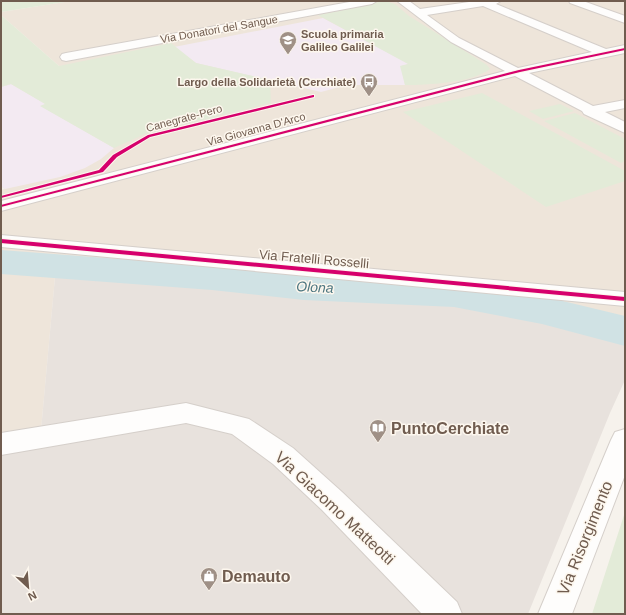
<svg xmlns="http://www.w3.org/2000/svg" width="626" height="615" viewBox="0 0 626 615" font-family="Helvetica,sans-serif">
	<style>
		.residential { fill: #eee5da }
		.industrial { fill: #e8e2dd }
		.education { fill: #f3eaf2 }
		.green { fill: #e3ebd8 }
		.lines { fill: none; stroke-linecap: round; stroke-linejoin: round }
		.river { fill: #d0e2e4; fill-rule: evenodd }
		.street-casing { stroke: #d5cfca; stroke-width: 2 }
		.street { fill: #fefdfc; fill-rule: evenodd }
		.cycleway-casing { stroke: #fdf7ee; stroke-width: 2 }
		.cycleway { fill: #d6006c; fill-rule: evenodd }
		.labels { text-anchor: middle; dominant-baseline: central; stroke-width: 3; stroke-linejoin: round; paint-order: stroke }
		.far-street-label { font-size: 11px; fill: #705c4f; stroke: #fdf7ee }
		.far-poi-label { font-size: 11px; font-weight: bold; fill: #705c4f; stroke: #fdf7ee; text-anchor: start }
		.street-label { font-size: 13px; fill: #705c4f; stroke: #fdf7ee }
		.water-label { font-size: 14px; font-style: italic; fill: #4c7680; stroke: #fdf7ee }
		.near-poi-label { font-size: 16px; font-weight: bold; fill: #705c4f; stroke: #fdf7ee; text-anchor: start }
		.near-street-label { font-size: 16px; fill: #705c4f; stroke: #fdf7ee }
	</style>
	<rect width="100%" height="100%" fill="#f6f2ec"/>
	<!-- residential -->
	<path class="residential" d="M71,1H625V321L494,292L307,278L1,251V190L5,189L1,186V87L59,66L1,15V12Z
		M1,270L55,277L41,430L1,437Z"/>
	<!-- industrial -->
	<path class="industrial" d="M55,277L169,282L444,306L475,307L554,325L625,344V380L610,413L528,614H1V437L41,430Z"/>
	<!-- education -->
	<path class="education" d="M323,18L409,64L401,66L405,85H347L321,92L196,63L174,47Z
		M11,84L46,104L41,106L114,148L101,159L85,168L60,177L5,189L1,186V87Z"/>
	<!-- green -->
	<path class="green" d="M1,1H71L1,12Z
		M385,1L395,4L409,16L487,65L490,69C471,83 427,85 405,85L400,66L408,64L318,15L359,7L356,6Z
		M1,15L59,66L171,43L196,63L270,80L271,103L145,134L114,148L40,106L45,104L11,84L1,87Z
		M482,93L625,171V181L546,207L403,112Z
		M560,104L574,111L543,119L529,111Z
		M575,113L625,139V161L621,163L544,121Z
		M625,512V614H592Z"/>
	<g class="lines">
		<!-- river -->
		<path class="river" d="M1,250L212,266L304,274L454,281L542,296L625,316V346L542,324L454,307L304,300L212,290L1,274Z"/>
		<defs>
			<path id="street" d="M355,1H377L372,4L66,61L62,60L60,57L62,54L66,53Z
				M397,1H409L420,9L476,1H501L496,4L606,49L625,45V53L529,73L593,106L625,100V108L605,112L625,122V133L584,114L582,111L515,76L1,211V201L505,71L451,42ZM483,6L592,52L518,68L459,38L427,15Z
				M569,1H583L625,16V23L570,3Z
				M1,235L625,292V306L1,247Z
				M186,403L249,419L293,448L342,492L457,602L462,614H422L322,510L273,464L232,434L186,423L1,455V433Z
				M625,429V475L572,614H538L611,440L615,432Z"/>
		</defs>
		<!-- street casing -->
		<use href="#street" class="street-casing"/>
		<!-- street -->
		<use href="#street" class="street"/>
		<defs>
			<path id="cycleway" d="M625,48V50L520,72L1,207V205L519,70Z
				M313,95H314V97L150,137L117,157L103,172L1,198V196L99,170L113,155L148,135Z
				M1,239L625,297V301L1,243Z"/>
		</defs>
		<!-- cycleway casing -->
		<use href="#cycleway" class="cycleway-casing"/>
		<!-- cycleway -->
		<use href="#cycleway" class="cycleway"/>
	</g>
	<!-- icons -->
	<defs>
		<symbol id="school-pin" viewBox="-11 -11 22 30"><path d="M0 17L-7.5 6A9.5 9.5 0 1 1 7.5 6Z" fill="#9f9086" stroke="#fdf7ee"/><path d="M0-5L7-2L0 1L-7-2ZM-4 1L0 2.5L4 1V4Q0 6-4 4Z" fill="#fff"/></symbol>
		<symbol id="bus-pin" viewBox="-11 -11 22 30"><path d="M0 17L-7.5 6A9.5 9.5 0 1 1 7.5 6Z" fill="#9f9086" stroke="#fdf7ee"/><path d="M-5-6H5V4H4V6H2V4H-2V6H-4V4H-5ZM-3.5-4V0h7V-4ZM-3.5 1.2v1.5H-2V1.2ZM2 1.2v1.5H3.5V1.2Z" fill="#fff"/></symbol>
		<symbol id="library-pin" viewBox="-11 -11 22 30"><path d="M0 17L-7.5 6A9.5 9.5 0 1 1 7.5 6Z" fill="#9f9086" stroke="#fdf7ee"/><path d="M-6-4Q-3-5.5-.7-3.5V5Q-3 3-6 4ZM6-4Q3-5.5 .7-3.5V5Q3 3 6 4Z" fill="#fff"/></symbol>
		<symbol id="shop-pin" viewBox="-11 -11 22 30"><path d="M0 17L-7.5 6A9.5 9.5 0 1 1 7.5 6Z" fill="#9f9086" stroke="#fdf7ee"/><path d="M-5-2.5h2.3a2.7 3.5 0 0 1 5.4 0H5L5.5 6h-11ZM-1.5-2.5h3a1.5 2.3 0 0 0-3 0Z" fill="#fff"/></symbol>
	</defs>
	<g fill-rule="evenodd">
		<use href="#school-pin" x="278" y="30" width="20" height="27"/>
		<use href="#bus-pin" x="359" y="72" width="20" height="27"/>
		<use href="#library-pin" x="368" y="418" width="20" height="27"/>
		<use href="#shop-pin" x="199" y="566" width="20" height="27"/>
	</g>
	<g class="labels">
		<!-- far-street labels -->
		<g class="far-street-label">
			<text transform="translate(219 29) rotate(-10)">Via Donatori del Sangue</text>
			<text transform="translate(184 118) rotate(-15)">Canegrate-Pero</text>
			<text transform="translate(256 129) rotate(-15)">Via Giovanna D'Arco</text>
		</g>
		<!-- far-poi labels -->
		<g class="far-poi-label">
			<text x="301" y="34">Scuola primaria<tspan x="301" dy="13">Galileo Galilei</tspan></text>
			<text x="356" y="82" text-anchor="end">Largo della Solidarietà (Cerchiate)</text>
		</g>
		<!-- street labels -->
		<g class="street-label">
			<text transform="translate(314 259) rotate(5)">Via Fratelli Rosselli</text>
		</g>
		<!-- water labels -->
		<g class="water-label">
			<text transform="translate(315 287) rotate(3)">Olona</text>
		</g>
		<!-- near-poi labels -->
		<g class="near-poi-label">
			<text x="391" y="428">PuntoCerchiate</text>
			<text x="222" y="576">Demauto</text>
		</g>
		<!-- near-street labels -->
		<g class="near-street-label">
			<text transform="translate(335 508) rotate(43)">Via Giacomo Matteotti</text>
			<text transform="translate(585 538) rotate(-68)">Via Risorgimento</text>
		</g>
	</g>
	<!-- border -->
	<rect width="626" height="615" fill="none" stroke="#705c4f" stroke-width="4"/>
	<!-- north arrow -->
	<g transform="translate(28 587) rotate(154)" stroke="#fdf7ee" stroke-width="3" paint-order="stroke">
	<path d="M0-3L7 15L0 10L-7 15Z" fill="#705c4f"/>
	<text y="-6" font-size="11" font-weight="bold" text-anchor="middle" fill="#705c4f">N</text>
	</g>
</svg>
